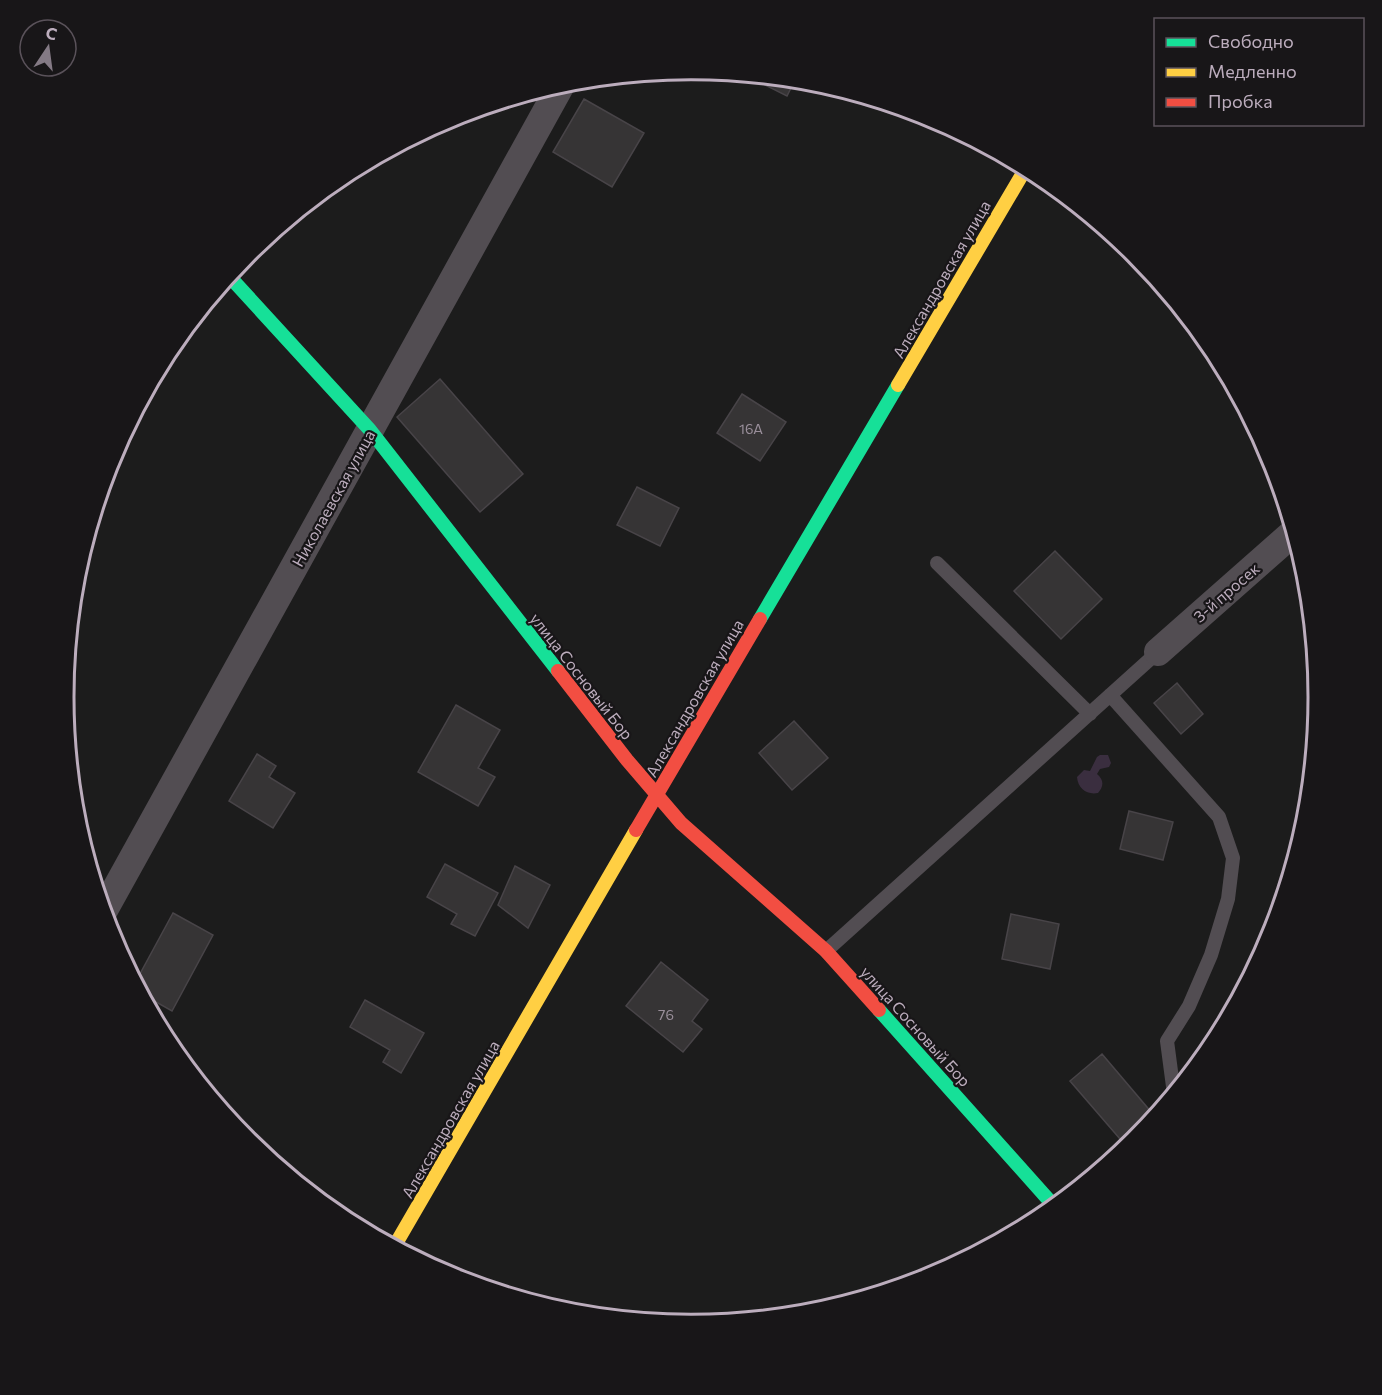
<svg xmlns="http://www.w3.org/2000/svg" width="1382" height="1395" viewBox="0 0 1382 1395" font-family="Commissioner,sans-serif">
	<style>
		.water { fill: #3a2e3f }
		.building { fill: #363435; stroke: #484448; stroke-width: 1.5 }
		.lines { fill: none; stroke-linecap: round; stroke-linejoin: round }
		.lane { stroke: #524d52; stroke-width: 14 }
		.street { stroke: #524d52; stroke-width: 28 }
		.fast { stroke: #16e098; stroke-width: 14 }
		.slow { stroke: #ffcf43; stroke-width: 14 }
		.jam { stroke: #f24e42; stroke-width: 14 }
		.labels { text-anchor: middle; dominant-baseline: central; stroke-width: 4.5; stroke-linejoin: round; paint-order: stroke }
		.number-label { font-size: 14px; fill: #9a8f9b }
		.street-label { font-size: 16px; fill: #bcadbd; stroke: #181618 }
		.rim { fill: none; stroke: #bcadbd; stroke-width: 3 }
	</style>
	<rect width="100%" height="100%" fill="#1c1c1c"/>
	<!-- water -->
	<path class="water" d="M1100,755H1108L1111,763L1109,767L1100,769L1097,774C1104,780 1104,786 1098,793C1087,795 1078,789 1077,777L1084,770L1090,771L1097,757Z"/>
	<!-- building -->
	<path class="building" d="M745,75L795,80L787,96Z
		M584,99L644,133L612,187L553,152Z
		M440,379L523,474L480,512L397,417Z
		M742,394L786,422L760,461L717,433Z
		M637,487L679,508L660,546L617,525Z
		M1055,551L1102,599L1061,639L1014,591Z
		M1177,683L1203,714L1181,734L1154,703Z
		M456,705L500,730L478,768L495,777L478,806L418,772Z
		M794,721L828,758L792,790L759,753Z
		M257,754L276,766L269,777L295,793L273,828L229,801Z
		M1129,811L1173,822L1163,860L1120,849Z
		M445,864L498,893L475,936L451,924L457,914L427,897Z
		M515,866L550,885L528,928L498,905Z
		M173,913L213,935L172,1011L140,993L135,983Z
		M1011,914L1059,924L1050,969L1002,959Z
		M661,962L708,1000L692,1021L702,1029L683,1052L626,1006Z
		M365,1000L424,1033L401,1073L383,1062L390,1050L350,1027Z
		M1102,1054L1152,1113L1120,1139L1070,1081Z"/>
	<g class="lines">
		<!-- lane -->
		<path class="lane" d="M937,563L1090,714
			M1110,695L1219,817L1233,858L1228,899L1211,955L1189,1006L1167,1041L1174,1094
			M826,951L1158,652"/>
		<!-- street -->
		<path class="street" d="M1158,652L1294,532
			M103,912L562,83"/>
		<!-- fast -->
		<path class="fast" d="M229,276L370,430L558,671
			M760,619L898,385
			M879,1010L1055,1207"/>
		<!-- slow -->
		<path class="slow" d="M898,385L1026,168
			M394,1247L636,830"/>
		<!-- jam -->
		<path class="jam" d="M558,671L627,760L681,823L826,951L879,1010
			M636,830L760,619"/>
	</g>
	<g class="labels">
		<!-- number labels -->
		<g class="number-label">
			<text x="751" y="428">16А</text>
			<text x="666" y="1014">76</text>
		</g>
		<!-- street labels -->
		<g class="street-label">
			<text transform="translate(941 279) rotate(-60)">Александровская улица</text>
			<text transform="translate(333 498) rotate(-61)">Николаевская улица</text>
			<text transform="translate(1226 592) rotate(-41)">3-й просек</text>
			<text transform="translate(582 676) rotate(52)">улица Сосновый Бор</text>
			<text transform="translate(694 698) rotate(-60)">Александровская улица</text>
			<text transform="translate(916 1026) rotate(48)">улица Сосновый Бор</text>
			<text transform="translate(450 1119) rotate(-60)">Александровская улица</text>
		</g>
	</g>
	<!-- crop -->
	<path d="M0 0H1382V1395H0ZM74 697a617 617 0 1 1 1234 0a617 617 0 1 1-1234 0Z" fill="#181618" fill-rule="evenodd"/>
	<path class="rim" d="M74 697a617 617 0 1 1 1234 0a617 617 0 1 1-1234 0Z"/>
	<!-- legend -->
	<rect x="1154" y="18" width="210" height="108" fill="#181618" stroke="#5a525a" stroke-width="1.5"/>
	<rect x="1166" y="38" width="30" height="9" fill="#16e098" stroke="#5a525a" stroke-width="1.5"/>
	<text x="1208" y="48" font-size="18" fill="#bcadbd">Свободно</text>
	<rect x="1166" y="68" width="30" height="9" fill="#ffcf43" stroke="#5a525a" stroke-width="1.5"/>
	<text x="1208" y="78" font-size="18" fill="#bcadbd">Медленно</text>
	<rect x="1166" y="98" width="30" height="9" fill="#f24e42" stroke="#5a525a" stroke-width="1.5"/>
	<text x="1208" y="108" font-size="18" fill="#bcadbd">Пробка</text>
	<!-- north arrow -->
	<g transform="translate(48 48) rotate(13)"><circle r="28" fill="#181618" stroke="#5a525a" stroke-width="1.5"/>
	<path d="M0-4.5L10 22L0 15L-10 22Z" fill="#847a85"/>
	<text y="-9" font-size="16" font-weight="bold" text-anchor="middle" fill="#bcadbd">С</text>
	</g>
</svg>
